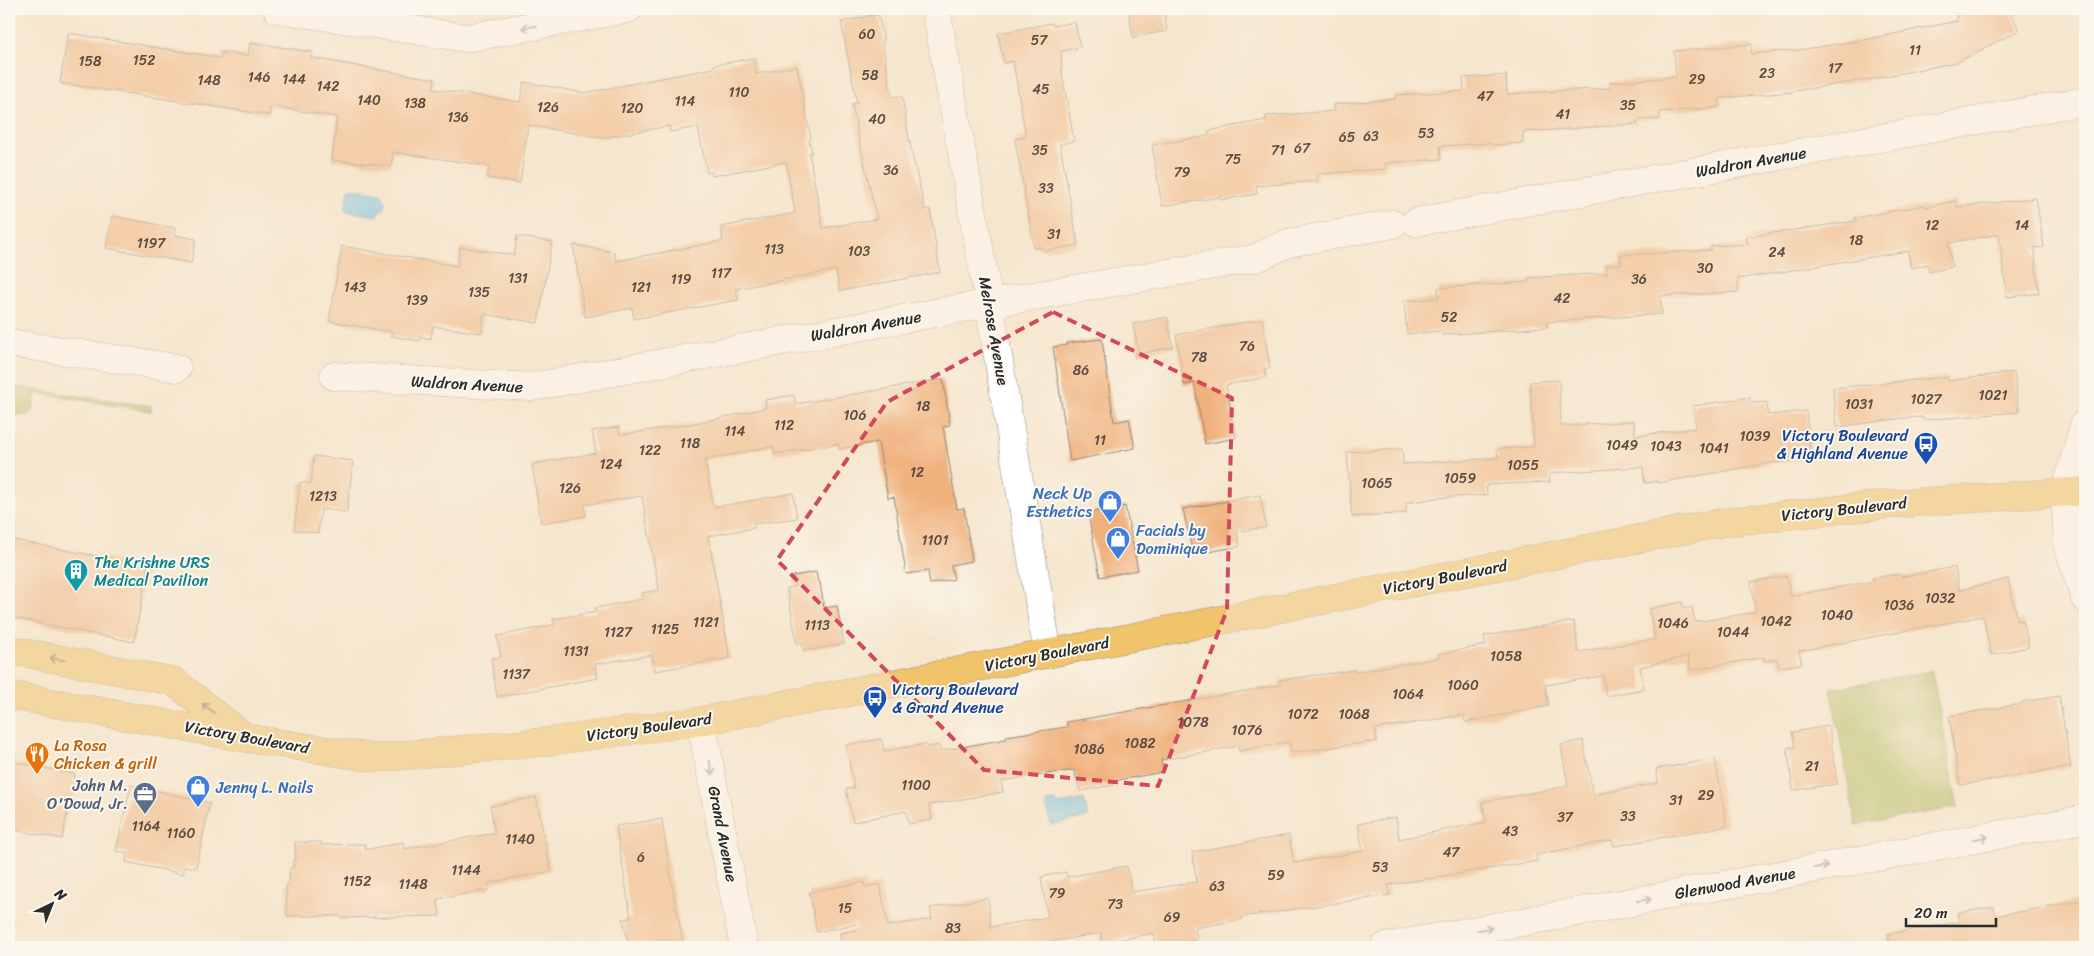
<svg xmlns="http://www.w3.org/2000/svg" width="2094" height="956" viewBox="0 0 2094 956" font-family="Sriracha,sans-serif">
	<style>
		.green { fill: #aebb5d; stroke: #6c7344 }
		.water { fill: #6bc2e8; stroke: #4b768a }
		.building { fill: #f0b17b }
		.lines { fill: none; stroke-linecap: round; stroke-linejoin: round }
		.minor-casing { stroke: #90887c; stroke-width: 29 }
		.major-casing { stroke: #90887c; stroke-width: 29 }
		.minor { stroke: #fff; stroke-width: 28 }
		.major { stroke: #f1c36a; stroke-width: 28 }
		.oneway { stroke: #a0a0a0 }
		.oneway2 { stroke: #8e774a }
		.marked { fill: none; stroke: #d1495b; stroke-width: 4; stroke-dasharray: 10 6; stroke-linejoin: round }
		.labels { text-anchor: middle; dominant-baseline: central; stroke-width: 4; stroke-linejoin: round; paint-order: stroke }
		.number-label { font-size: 14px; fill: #5c4c3f }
		.street-label { font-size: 16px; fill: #2b2b2b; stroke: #fbf7ec }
		.transit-label { font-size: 16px; fill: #164399; stroke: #fbf7ec; text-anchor: end }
		.shop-label { font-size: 16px; fill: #366cbe; stroke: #fbf7ec; text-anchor: start }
		.culture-label { font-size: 16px; fill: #0d838f; stroke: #fbf7ec; text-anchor: start }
		.food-label { font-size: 16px; fill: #c56008; stroke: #fbf7ec; text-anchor: start }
		.service-label { font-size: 16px; fill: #4e5e75; stroke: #fbf7ec; text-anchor: end }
	</style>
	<rect width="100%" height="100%" fill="#fbf7ec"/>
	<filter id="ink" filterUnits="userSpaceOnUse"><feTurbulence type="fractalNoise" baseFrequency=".02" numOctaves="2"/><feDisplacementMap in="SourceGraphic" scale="10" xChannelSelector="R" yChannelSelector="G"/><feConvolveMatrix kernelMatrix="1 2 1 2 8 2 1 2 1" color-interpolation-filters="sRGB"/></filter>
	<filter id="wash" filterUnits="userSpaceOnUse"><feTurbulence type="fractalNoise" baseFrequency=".0096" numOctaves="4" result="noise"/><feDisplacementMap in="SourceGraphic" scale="20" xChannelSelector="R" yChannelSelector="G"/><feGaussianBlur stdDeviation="1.12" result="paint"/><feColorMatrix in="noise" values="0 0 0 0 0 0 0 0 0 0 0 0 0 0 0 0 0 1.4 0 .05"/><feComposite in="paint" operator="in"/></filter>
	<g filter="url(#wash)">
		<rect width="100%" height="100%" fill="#f6e6ce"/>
		<!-- green -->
		<path class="green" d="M9,386L151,406V411L36,393L33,408L28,415L9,414Z
			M1932,671L1958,807L1856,825L1831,689Z"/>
		<!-- water -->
		<path class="water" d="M349,188L381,193L386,202L384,209L378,213V216L345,211Z
			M1084,799L1088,817L1051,825L1046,802L1056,801L1057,805Z"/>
		<g id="blocks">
			<!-- building -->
			<path class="building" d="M1128,9H1164L1167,31L1133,37Z
				M1956,9H2008L2019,30L1958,62L1872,79L1794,91V92L1720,98V107L1660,112V119L1637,120V124L1523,132V143L1492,145L1491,143L1440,146L1441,159L1385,163L1386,169L1317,174L1318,181L1256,186L1257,194L1221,200L1220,197L1162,206L1152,145L1209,136L1208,131L1266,120V116L1335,111L1334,104L1395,99V95L1464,91L1463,78L1506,75L1507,94L1610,88V82L1676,77L1674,51L1752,44L1751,54L1798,50L1864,40L1957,21Z
				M878,14L884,41L882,42L892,97L902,96L911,150L925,210L930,209L940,272L840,291L836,270L736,289L738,300L634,319L632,308L585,317L573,245L614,252L616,261L723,241L721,227L795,213L786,162L712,176V172L707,173L698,127L670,132L669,126L602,138L528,125L520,183L487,178L489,166L393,152L391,166L332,160L337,117L270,106L269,115L60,83L68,33L221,58L222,52L248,56L250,43L274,46L312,52L311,58L345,64L435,79L433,89L520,102L524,82L584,93L714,68V65L754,58L756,74L797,66L811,139L809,140L812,153H809L823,228L877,219L857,131L852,104L857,103L841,22Z
				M1075,22L1080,47L1061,51L1062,73L1074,141L1060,144L1078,245L1043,251L1042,247L1034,248L1015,139L1026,137L1013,61L1004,63L998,33L1053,23V26Z
				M2036,198L2044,247L2034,248L2039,293L2007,297L1999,234L1948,243L1952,267L1929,272L1928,264L1911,268L1908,251L1738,279V292L1660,296L1662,314L1547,322V327L1442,335V331L1407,334L1404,301L1439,298L1438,288L1528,282V278L1607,273L1606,265L1621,264L1620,255L1711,250V246L1748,244L1746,237L1855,221V218L1925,205L1926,207L1956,201L1957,207Z
				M112,216L176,228L174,235L196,239L191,263L106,248Z
				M517,236L552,242L538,323L484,314L481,333L433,326L431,339L421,337L420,341L391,336L392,332L329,321L342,246L457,266L460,247L514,255Z
				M1167,317L1173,347L1139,354L1133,324Z
				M1262,319L1270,368L1264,369L1266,377L1226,385L1236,438L1205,444L1194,383L1184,385L1176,335Z
				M1102,339L1114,422L1129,419L1135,448L1070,461L1053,347L1067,345V343Z
				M2014,372L2019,412L1923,420L1922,417L1904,418L1837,427L1833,388L1948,377V381Z
				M943,379L950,425L943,427L957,509L964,508L972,561L951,565L954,579L930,584L928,571L906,574L894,497L888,498L878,442L839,449L838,444L774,454L773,446L705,460L713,506L716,505V507L793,493L797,518L753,524L754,528L708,536L730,658L655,671L652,655L595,664L598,678L497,697L491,659L501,657L497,636L554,625L553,619L596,612L595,608L643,599L642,593L659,590L642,496L584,505L586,516L541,523L532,464L596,453L592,431L619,427L620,435L702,422L766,408L765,400L794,395L796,404Z
				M1559,380L1561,426L1634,421L1635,436L1696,428L1693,406L1750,397V403L1767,402L1768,415L1806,411L1811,459L1771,463L1658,483V481L1645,483L1643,467L1549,473L1550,482L1486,485L1487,495L1437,498L1406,503V513L1352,517L1347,452L1402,449L1403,464L1498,458L1497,449L1534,447L1530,382Z
				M314,456L353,461L347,512L321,509L318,533L294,530L300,482L311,484Z
				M1260,495L1266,527L1237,532L1240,546L1193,555L1183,509Z
				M1125,506L1138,570L1100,577L1088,513Z
				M9,539L148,566L134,642L9,617Z
				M1955,567L1959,590L2008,579L2018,621L2023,620L2029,647L1991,655L1983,616L1799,651L1802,664L1779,667L1777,659L1764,661V657L1690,670L1688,656L1640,667L1644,689L1606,696L1603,676L1545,685L1549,706L1465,722L1464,715L1375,729L1377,741L1291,753L1289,742L1239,751L1238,746L1161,760L1163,772L1113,781L1114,785L1080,791L1074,770L1001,781L1003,792L929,805L932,820L909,824L906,811L853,822L846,789L854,788L846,745L881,739L884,751L926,744L927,747L939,745L940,751L1006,739V736L1067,727V722L1280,685V680L1355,670V672L1439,658L1438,654L1486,645L1484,636L1574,621L1578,652L1655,639L1649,609L1682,602L1684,609L1692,607L1695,622L1756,612L1751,582L1787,576L1790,596L1873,581V578L1900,574L1901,577Z
				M816,572L818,582H820L824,608L837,606L844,644L804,651L802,642L797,644L787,588L795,586L793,576Z
				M2059,696L2071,767L1960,785L1949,716L2022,704V702Z
				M1829,726L1837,784L1793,790L1787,748L1795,747L1792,732Z
				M1583,740L1593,795L1658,783L1656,769L1715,759L1727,826L1614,846L1612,840L1536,855L1537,861L1388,885L1390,895L1242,917L1243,919L1195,928L1197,940L1157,947L1154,933L1102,943L1101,933L1021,947H841L840,933L857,930L856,924L817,932L809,892L864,882L865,887L880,884L888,926L932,919L930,908L988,898L991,927L1048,917L1041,877L1066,872L1067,877L1127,866L1132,892L1197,882L1192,852L1289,835L1294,863L1363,851L1358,824L1396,817L1399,839L1486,822L1482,802L1568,786L1561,745Z
				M9,761L75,774L62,839L9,829Z
				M131,785L210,803L196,868L185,866L183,874L126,862L127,853L116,851Z
				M536,797L551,871L488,883L489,890L437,899L440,916L341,918V916H287L286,884H289V873H290V868L294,867L293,860H296L295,842H321V845L365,844V850L403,842L404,849L495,833L490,806Z
				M662,819L672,887L684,947H629L623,919L631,918L616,826Z
				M2085,900V947H1889L1888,934L1960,922L1958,913L1994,907L1996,916Z"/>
		</g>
	</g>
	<g filter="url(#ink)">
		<use href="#blocks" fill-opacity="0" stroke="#90887c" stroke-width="1"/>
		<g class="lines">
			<defs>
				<path id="minor" d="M277,9L466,38L628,9
					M936,9L989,303L1048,654
					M1416,222L2085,101
					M9,343L177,368
					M334,376L531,387L963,308L1256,258L1288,243L1393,224
					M2085,423L2065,492L2068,545L2085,598
					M701,721L744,947
					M1385,947L2085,819"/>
				<path id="major" d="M9,650L173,681L243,736
					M9,695L246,738L374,758L544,742L701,721L1725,522L1891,504L2085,491"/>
			</defs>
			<!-- minor casing -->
			<use href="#minor" class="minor-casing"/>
			<!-- major casing -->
			<use href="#major" class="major-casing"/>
			<!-- minor -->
			<use href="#minor" class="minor"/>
			<!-- major -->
			<use href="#major" class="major"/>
		</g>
		<!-- one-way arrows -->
		<defs><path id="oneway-shaft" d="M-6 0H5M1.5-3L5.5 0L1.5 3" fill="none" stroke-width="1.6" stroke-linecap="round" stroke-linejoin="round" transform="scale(1.25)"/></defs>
		<g class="oneway">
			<use href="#oneway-shaft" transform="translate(529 27) rotate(170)"/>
			<use href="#oneway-shaft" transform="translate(711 768) rotate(79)"/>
			<use href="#oneway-shaft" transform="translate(1981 838) rotate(-10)"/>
			<use href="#oneway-shaft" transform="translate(1821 867) rotate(-10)"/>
			<use href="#oneway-shaft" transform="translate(1644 900) rotate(-10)"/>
			<use href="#oneway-shaft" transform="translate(1485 929) rotate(-10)"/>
		</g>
		<g class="oneway2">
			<use href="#oneway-shaft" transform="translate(57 659) rotate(-170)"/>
			<use href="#oneway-shaft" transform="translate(208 708) rotate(-142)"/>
		</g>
	</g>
	<!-- marked area -->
	<path d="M0 0H2094V956H0ZM1053,312L1232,398L1227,610L1158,786L984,770L777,560L887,402Z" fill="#f6e6ce" fill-opacity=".55" fill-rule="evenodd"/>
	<path class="marked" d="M1053,312L1232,398L1227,610L1158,786L984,770L777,560L887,402Z"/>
	<!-- icons -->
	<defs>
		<symbol id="bus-pin" viewBox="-11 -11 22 30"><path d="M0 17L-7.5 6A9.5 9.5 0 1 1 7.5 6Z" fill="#1a4fb4" stroke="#fbf7ec"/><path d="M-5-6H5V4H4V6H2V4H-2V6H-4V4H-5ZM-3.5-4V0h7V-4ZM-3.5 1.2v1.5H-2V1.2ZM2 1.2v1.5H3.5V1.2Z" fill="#fff"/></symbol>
		<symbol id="shop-pin" viewBox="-11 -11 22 30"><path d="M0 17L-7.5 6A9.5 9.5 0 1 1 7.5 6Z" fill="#3f7fe0" stroke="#fbf7ec"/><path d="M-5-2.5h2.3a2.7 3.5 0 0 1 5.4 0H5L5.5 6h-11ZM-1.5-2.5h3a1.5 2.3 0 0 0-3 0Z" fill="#fff"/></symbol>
		<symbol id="building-pin" viewBox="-11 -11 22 30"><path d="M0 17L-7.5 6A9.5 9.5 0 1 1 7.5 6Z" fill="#0f9aa8" stroke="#fbf7ec"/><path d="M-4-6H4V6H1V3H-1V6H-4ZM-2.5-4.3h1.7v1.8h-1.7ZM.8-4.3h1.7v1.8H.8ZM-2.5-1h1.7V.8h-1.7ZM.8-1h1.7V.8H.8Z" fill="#fff"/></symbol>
		<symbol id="restaurant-pin" viewBox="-11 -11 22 30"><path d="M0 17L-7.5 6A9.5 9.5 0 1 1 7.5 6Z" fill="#e8710a" stroke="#fbf7ec"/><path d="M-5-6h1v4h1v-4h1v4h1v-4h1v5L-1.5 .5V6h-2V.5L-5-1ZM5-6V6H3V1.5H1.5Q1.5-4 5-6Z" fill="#fff"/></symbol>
		<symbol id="office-pin" viewBox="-11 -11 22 30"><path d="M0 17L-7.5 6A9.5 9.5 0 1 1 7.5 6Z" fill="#5c6f8a" stroke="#fbf7ec"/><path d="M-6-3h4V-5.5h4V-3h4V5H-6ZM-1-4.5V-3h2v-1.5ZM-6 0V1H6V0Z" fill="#fff"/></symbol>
	</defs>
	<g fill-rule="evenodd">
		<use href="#bus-pin" x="1912" y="430" width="28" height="38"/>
		<use href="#shop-pin" x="1096" y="488" width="28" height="38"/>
		<use href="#shop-pin" x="1104" y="525" width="28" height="38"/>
		<use href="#building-pin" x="62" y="557" width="28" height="38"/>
		<use href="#bus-pin" x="861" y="684" width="28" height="38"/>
		<use href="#restaurant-pin" x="23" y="740" width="28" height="38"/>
		<use href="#shop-pin" x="184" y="773" width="28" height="38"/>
		<use href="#office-pin" x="131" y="780" width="28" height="38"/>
	</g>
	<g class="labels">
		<!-- number labels -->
		<g class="number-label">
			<text x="867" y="34">60</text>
			<text x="1039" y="40">57</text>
			<text x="1915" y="50">11</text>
			<text x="144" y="60">152</text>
			<text x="90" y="61">158</text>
			<text x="1835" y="68">17</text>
			<text x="1767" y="73">23</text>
			<text x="870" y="75">58</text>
			<text x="259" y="77">146</text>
			<text x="294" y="79">144</text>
			<text x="1697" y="79">29</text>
			<text x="209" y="80">148</text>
			<text x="328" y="86">142</text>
			<text x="1041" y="89">45</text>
			<text x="739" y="92">110</text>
			<text x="1485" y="96">47</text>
			<text x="369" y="100">140</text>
			<text x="685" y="101">114</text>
			<text x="415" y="103">138</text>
			<text x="1628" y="105">35</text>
			<text x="548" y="107">126</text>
			<text x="632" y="108">120</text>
			<text x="1563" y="114">41</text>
			<text x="458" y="117">136</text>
			<text x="877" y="119">40</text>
			<text x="1426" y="133">53</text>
			<text x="1371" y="136">63</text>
			<text x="1347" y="137">65</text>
			<text x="1302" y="148">67</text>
			<text x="1040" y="150">35</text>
			<text x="1278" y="150">71</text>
			<text x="1233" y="159">75</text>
			<text x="891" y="170">36</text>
			<text x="1182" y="172">79</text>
			<text x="1046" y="188">33</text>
			<text x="1932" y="225">12</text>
			<text x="2022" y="225">14</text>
			<text x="1054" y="234">31</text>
			<text x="1856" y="240">18</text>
			<text x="151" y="243">1197</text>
			<text x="774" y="249">113</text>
			<text x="859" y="251">103</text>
			<text x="1777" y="252">24</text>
			<text x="1705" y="268">30</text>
			<text x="721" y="273">117</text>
			<text x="518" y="278">131</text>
			<text x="681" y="279">119</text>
			<text x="1639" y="279">36</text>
			<text x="355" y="287">143</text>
			<text x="641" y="287">121</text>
			<text x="479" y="292">135</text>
			<text x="1562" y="298">42</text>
			<text x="417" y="300">139</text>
			<text x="1449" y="317">52</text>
			<text x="1247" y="346">76</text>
			<text x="1199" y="357">78</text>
			<text x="1081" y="370">86</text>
			<text x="1993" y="395">1021</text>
			<text x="1926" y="399">1027</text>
			<text x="1859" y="404">1031</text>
			<text x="923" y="406">18</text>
			<text x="855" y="415">106</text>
			<text x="784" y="425">112</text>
			<text x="735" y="431">114</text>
			<text x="1755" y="436">1039</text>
			<text x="1100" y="440">11</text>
			<text x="690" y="443">118</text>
			<text x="1622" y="445">1049</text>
			<text x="1666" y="446">1043</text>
			<text x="1714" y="448">1041</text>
			<text x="650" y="450">122</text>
			<text x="611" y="464">124</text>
			<text x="1523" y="465">1055</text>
			<text x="917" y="472">12</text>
			<text x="1460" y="478">1059</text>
			<text x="1377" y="483">1065</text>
			<text x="570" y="488">126</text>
			<text x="323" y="496">1213</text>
			<text x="935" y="540">1101</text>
			<text x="1940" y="598">1032</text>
			<text x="1899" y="605">1036</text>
			<text x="1837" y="615">1040</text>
			<text x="1776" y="621">1042</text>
			<text x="706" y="622">1121</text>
			<text x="1673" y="623">1046</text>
			<text x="817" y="625">1113</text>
			<text x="665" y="629">1125</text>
			<text x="618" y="632">1127</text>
			<text x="1733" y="632">1044</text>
			<text x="576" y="651">1131</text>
			<text x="1506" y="656">1058</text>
			<text x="516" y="674">1137</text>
			<text x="1463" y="685">1060</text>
			<text x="1408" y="694">1064</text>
			<text x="1303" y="714">1072</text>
			<text x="1354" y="714">1068</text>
			<text x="1193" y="722">1078</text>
			<text x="1247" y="730">1076</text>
			<text x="1140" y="743">1082</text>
			<text x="1089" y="749">1086</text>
			<text x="1812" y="766">21</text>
			<text x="916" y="785">1100</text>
			<text x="1706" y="795">29</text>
			<text x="1676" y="800">31</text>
			<text x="1628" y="816">33</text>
			<text x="1565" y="817">37</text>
			<text x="146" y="826">1164</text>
			<text x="1510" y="831">43</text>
			<text x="181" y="833">1160</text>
			<text x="520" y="839">1140</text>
			<text x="1451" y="852">47</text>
			<text x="641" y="857">6</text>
			<text x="1380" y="867">53</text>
			<text x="466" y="870">1144</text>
			<text x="1276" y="875">59</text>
			<text x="357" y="881">1152</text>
			<text x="413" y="884">1148</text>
			<text x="1217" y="886">63</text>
			<text x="1057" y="893">79</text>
			<text x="1115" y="904">73</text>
			<text x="845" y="908">15</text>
			<text x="1172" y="917">69</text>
			<text x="953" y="928">83</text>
		</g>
		<!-- street labels -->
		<g class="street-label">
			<text transform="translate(1751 162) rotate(-10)">Waldron Avenue</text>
			<text transform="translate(866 326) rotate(-10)">Waldron Avenue</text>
			<text transform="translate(994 331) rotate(80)">Melrose Avenue</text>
			<text transform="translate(467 384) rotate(3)">Waldron Avenue</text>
			<text transform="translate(1844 509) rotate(-6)">Victory Boulevard</text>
			<text transform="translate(1445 577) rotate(-11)">Victory Boulevard</text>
			<text transform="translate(1047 654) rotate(-11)">Victory Boulevard</text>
			<text transform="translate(649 727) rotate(-8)">Victory Boulevard</text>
			<text transform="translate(247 737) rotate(10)">Victory Boulevard</text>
			<text transform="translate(723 834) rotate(79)">Grand Avenue</text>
			<text transform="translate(1735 883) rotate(-10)">Glenwood Avenue</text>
		</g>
		<!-- transit labels -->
		<g class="transit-label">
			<text x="1908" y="435">Victory Boulevard<tspan x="1908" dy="18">&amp; Highland Avenue</tspan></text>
			<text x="892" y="689" text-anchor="start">Victory Boulevard<tspan x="892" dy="18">&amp; Grand Avenue</tspan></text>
		</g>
		<!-- shop labels -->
		<g class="shop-label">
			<text x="1092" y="493" text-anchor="end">Neck Up<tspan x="1092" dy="18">Esthetics</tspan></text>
			<text x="1136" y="530">Facials by<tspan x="1136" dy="18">Dominique</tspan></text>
			<text x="216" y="787">Jenny L. Nails</text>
		</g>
		<!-- culture labels -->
		<g class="culture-label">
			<text x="94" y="562">The Krishne URS<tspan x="94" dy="18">Medical Pavilion</tspan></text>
		</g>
		<!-- food labels -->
		<g class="food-label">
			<text x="54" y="745">La Rosa<tspan x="54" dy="18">Chicken &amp; grill</tspan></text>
		</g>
		<!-- service labels -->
		<g class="service-label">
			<text x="128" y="785">John M.<tspan x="128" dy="18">O'Dowd, Jr.</tspan></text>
		</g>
	</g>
	<!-- margin -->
	<rect width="2094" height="956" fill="none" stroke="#fbf7ec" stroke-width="30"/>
	<!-- north arrow -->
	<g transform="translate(52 904) rotate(43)" stroke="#fbf7ec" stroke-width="4" paint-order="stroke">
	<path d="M0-4L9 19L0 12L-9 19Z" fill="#2b2b2b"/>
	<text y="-8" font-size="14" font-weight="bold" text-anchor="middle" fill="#2b2b2b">N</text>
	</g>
	<!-- scale -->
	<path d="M1906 918v8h90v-8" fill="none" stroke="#2b2b2b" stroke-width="2.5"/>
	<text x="1914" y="918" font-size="15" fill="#2b2b2b" stroke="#fbf7ec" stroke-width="4" paint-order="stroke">20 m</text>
</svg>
